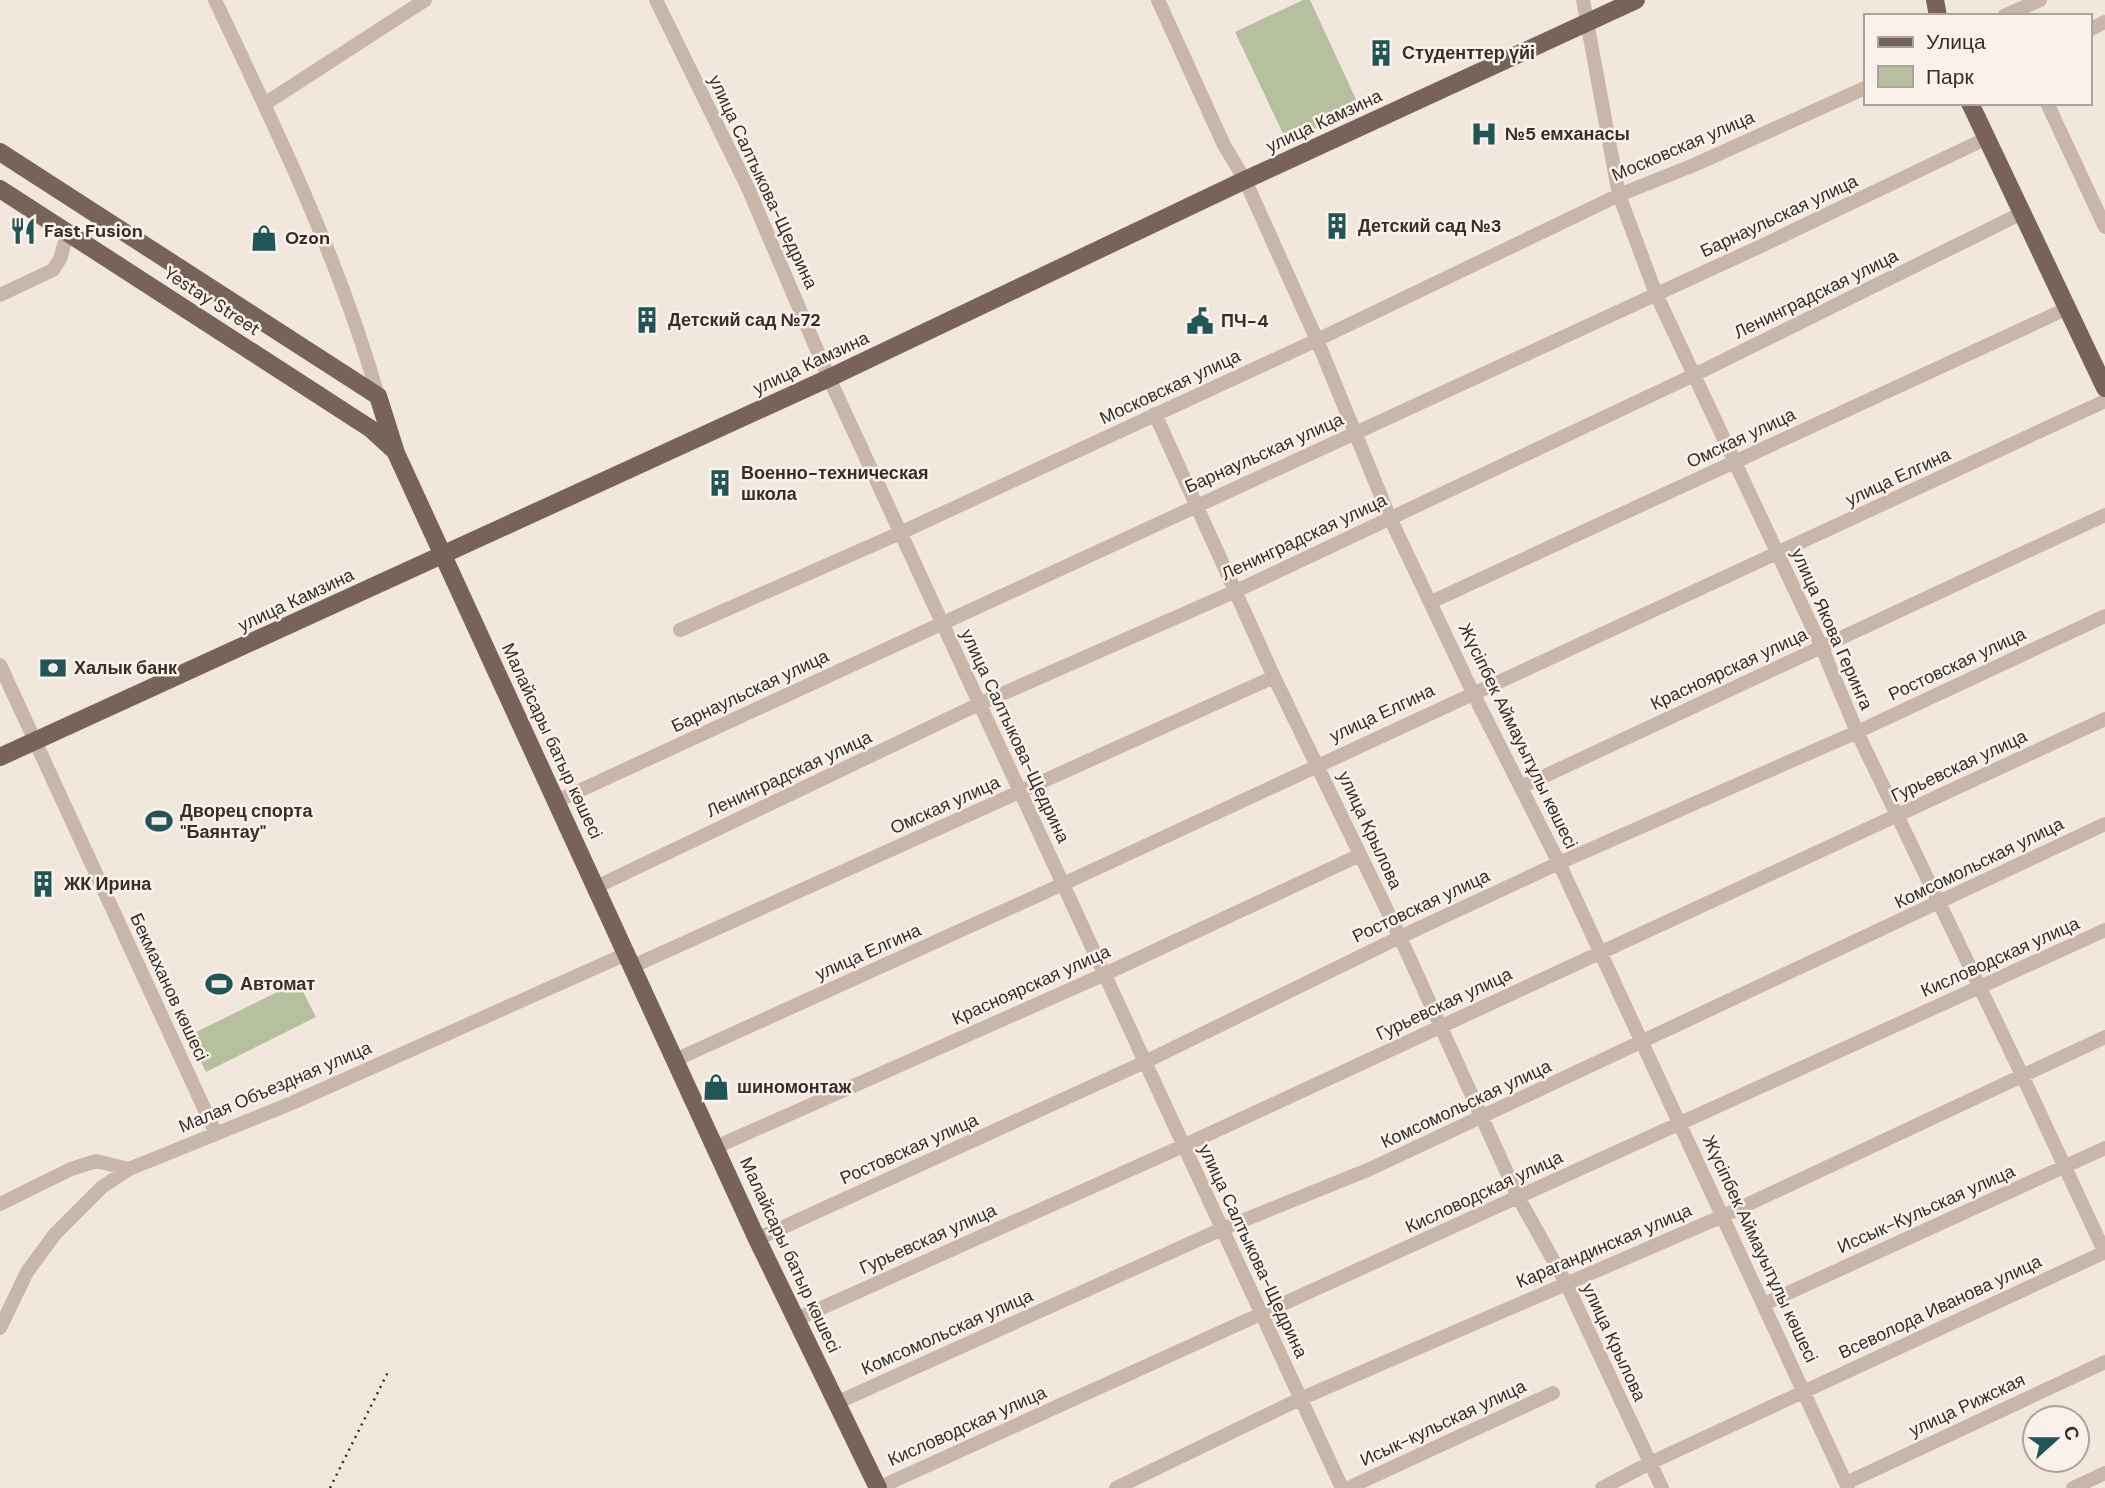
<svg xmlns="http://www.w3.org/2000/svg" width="2105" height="1488" viewBox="0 0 2105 1488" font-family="'DM Sans',sans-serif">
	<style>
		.green { fill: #b6c09e }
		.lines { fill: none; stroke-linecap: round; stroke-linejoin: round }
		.minor { stroke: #c9b6aa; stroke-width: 14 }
		.major { stroke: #78635b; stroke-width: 18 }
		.rail { stroke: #372d29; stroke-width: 2.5; stroke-dasharray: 2 5; stroke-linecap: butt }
		.labels { text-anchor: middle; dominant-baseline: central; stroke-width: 5; stroke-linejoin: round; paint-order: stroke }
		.poi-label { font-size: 18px; font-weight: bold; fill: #372d29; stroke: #f9f1ea; text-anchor: start }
		.street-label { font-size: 18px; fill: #372d29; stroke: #f9f1ea }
	</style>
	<rect width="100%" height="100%" fill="#f1e7dd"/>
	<!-- green -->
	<path class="green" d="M1303,0H1310L1360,108L1287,142L1235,32Z
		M298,982L316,1017L206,1072L188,1036Z"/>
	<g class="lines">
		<!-- minor -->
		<path class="minor" d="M215,0C276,129 339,258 378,396
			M656,0L748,188L829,378L1342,1488
			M1158,0L1224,145L1245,180L1317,340L1390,518L1473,693L1559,863L1848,1488
			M1583,0L1619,195L1656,294L1822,648L1857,732L2022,1075L2105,1253
			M2004,16L2040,0
			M2089,30L2105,22
			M266,103L425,0
			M2047,103L2105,227
			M0,295L53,270L60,259L68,232
			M1155,414L1274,677L1400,937L1518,1197L1566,1283L1662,1488
			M1431,602L2068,308
			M680,630L900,533L1317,340L1619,195L1694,165L1865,88
			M0,665L216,1134
			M1521,787L2105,515
			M557,801L1761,246L1987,138
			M596,887L979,704L1236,591L1694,375L2024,212
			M631,967L1274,677
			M675,1060L1063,884L2105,401
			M716,1147L1105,974L1360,855
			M0,1204L71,1169L96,1161L129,1169
			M757,1239L1145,1062L1400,937L1559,863L1857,732L2105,616
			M1764,1304L2105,1148
			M797,1319L1183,1146L2105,719
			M0,1328L27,1272L55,1234L102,1187L129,1169L292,1103L626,954
			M836,1403L1222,1229L1370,1169L2105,824
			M1846,1483L2105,1362
			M878,1488L2105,930
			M1116,1488L1300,1399L1723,1216L2105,1037
			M1348,1488L1553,1393
			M1602,1488L1650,1463L2105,1252
			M2073,1488L2105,1473"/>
		<!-- major -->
		<path class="major" d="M1935,0L1938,16
			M1970,103L2105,388
			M0,152L378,396L396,453L757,1239L878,1488
			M0,189L371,429L394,450
			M0,757L829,378L1245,180L1636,0"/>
		<!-- rail -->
		<path class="rail" d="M330,1488L389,1370"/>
	</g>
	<!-- icons -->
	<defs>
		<symbol id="building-bare" viewBox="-9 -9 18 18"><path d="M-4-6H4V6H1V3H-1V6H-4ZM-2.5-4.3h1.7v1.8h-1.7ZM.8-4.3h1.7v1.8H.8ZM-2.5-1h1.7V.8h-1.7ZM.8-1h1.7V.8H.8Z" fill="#205656" stroke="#f9f1ea" stroke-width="2.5" paint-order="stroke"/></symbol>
		<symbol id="hospital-bare" viewBox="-9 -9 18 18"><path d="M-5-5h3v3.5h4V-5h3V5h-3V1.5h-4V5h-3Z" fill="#205656" stroke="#f9f1ea" stroke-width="2.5" paint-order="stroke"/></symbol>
		<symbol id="restaurant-bare" viewBox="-9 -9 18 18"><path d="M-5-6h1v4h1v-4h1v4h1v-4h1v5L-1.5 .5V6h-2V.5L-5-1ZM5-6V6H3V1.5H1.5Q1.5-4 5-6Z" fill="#205656" stroke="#f9f1ea" stroke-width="2.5" paint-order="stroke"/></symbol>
		<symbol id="shop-bare" viewBox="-9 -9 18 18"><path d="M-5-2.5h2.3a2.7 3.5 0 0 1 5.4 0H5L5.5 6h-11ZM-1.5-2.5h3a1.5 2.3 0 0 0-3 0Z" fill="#205656" stroke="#f9f1ea" stroke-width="2.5" paint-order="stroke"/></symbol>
		<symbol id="civic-bare" viewBox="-9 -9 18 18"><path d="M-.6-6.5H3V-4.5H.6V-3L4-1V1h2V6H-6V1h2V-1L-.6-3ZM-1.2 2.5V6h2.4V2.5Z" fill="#205656" stroke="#f9f1ea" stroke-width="2.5" paint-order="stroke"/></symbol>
		<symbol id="bank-bare" viewBox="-9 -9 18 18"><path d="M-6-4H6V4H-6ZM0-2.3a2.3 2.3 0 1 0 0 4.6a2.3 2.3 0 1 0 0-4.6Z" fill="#205656" stroke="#f9f1ea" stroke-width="2.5" paint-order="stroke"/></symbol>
		<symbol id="stadium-bare" viewBox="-9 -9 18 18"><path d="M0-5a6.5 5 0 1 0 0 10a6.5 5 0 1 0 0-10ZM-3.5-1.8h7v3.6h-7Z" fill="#205656" stroke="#f9f1ea" stroke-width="2.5" paint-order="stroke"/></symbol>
	</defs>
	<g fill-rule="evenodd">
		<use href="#building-bare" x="1362" y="34" width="38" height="38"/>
		<use href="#hospital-bare" x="1465" y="115" width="38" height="38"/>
		<use href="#building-bare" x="1318" y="207" width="38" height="38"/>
		<use href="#restaurant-bare" x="4" y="212" width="38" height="38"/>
		<use href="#shop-bare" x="245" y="219" width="38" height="38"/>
		<use href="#building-bare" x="628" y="301" width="38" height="38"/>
		<use href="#civic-bare" x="1181" y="302" width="38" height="38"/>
		<use href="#building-bare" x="701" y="464" width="38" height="38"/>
		<use href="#bank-bare" x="34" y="649" width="38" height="38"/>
		<use href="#stadium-bare" x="140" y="802" width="38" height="38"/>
		<use href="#building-bare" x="24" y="865" width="38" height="38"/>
		<use href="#stadium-bare" x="200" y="965" width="38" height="38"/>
		<use href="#shop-bare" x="697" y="1068" width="38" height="38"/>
	</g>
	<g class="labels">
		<!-- poi labels -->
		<g class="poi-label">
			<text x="1402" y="53">Студенттер үйі</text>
			<text x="1505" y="134">№5 емханасы</text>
			<text x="1358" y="226">Детский сад №3</text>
			<text x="44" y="231">Fast Fusion</text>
			<text x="285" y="238">Ozon</text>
			<text x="668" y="320">Детский сад №72</text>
			<text x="1221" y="321">ПЧ-4</text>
			<text x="741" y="473">Военно-техническая<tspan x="741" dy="21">школа</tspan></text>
			<text x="74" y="668">Халык банк</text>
			<text x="180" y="811">Дворец спорта<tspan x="180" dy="21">"Баянтау"</tspan></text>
			<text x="64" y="884">ЖК Ирина</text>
			<text x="240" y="984">Автомат</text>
			<text x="737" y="1087">шиномонтаж</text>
		</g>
		<!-- street labels -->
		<g class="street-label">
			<text transform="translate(1324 121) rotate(-25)">улица Камзина</text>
			<text transform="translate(1683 146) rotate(-23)">Московская улица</text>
			<text transform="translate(763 182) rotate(65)">улица Салтыкова-Щедрина</text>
			<text transform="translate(1779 216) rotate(-25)">Барнаульская улица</text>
			<text transform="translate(1816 294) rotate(-26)">Ленинградская улица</text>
			<text transform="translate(212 301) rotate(33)">Yestay Street</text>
			<text transform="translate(811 363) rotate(-25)">улица Камзина</text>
			<text transform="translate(1170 387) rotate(-25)">Московская улица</text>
			<text transform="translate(1741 438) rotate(-25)">Омская улица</text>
			<text transform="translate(1264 453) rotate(-24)">Барнаульская улица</text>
			<text transform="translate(1898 477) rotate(-25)">улица Елгина</text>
			<text transform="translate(1304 537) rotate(-25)">Ленинградская улица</text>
			<text transform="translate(296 600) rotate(-25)">улица Камзина</text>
			<text transform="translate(1832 629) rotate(66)">улица Якова Геринга</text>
			<text transform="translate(1957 664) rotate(-25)">Ростовская улица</text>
			<text transform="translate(1729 669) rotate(-25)">Красноярская улица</text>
			<text transform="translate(750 691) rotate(-25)">Барнаульская улица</text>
			<text transform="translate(1382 713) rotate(-25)">улица Елгина</text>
			<text transform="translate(1015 736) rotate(65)">улица Салтыкова-Щедрина</text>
			<text transform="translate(1518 736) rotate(64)">Жүсіпбек Аймауытұлы көшесі</text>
			<text transform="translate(552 741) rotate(65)">Малайсары батыр көшесі</text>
			<text transform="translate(1959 766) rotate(-25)">Гурьевская улица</text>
			<text transform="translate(789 774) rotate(-25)">Ленинградская улица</text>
			<text transform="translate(945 805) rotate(-24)">Омская улица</text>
			<text transform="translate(1370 830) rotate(65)">улица Крылова</text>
			<text transform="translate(1979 863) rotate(-26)">Комсомольская улица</text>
			<text transform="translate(1421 906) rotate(-25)">Ростовская улица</text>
			<text transform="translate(868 952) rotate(-24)">улица Елгина</text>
			<text transform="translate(2000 957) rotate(-24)">Кисловодская улица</text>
			<text transform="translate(1031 985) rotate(-24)">Красноярская улица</text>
			<text transform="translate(169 987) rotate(65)">Бекмаханов көшесі</text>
			<text transform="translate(1444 1004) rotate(-25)">Гурьевская улица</text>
			<text transform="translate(275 1087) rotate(-23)">Малая Объездная улица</text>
			<text transform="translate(1466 1104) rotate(-25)">Комсомольская улица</text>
			<text transform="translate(909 1149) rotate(-24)">Ростовская улица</text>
			<text transform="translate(1484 1192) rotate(-25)">Кисловодская улица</text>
			<text transform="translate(1926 1209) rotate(-24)">Иссык-Кульская улица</text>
			<text transform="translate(928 1239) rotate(-24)">Гурьевская улица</text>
			<text transform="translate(1604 1246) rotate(-23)">Карагандинская улица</text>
			<text transform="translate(1760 1249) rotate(65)">Жүсіпбек Аймауытұлы көшесі</text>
			<text transform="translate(1253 1251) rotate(65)">улица Салтыкова-Щедрина</text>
			<text transform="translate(790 1255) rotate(65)">Малайсары батыр көшесі</text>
			<text transform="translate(1940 1307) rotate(-25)">Всеволода Иванова улица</text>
			<text transform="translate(947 1332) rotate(-24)">Комсомольская улица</text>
			<text transform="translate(1614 1342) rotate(65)">улица Крылова</text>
			<text transform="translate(1967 1405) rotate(-25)">улица Рижская</text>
			<text transform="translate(1443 1423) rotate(-25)">Исык-кульская улица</text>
			<text transform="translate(967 1426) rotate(-24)">Кисловодская улица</text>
		</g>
	</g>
	<!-- legend -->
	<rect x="1864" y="14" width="228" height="91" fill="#f9f1ea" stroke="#aba39d" stroke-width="2"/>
	<rect x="1878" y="37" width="35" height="10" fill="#78635b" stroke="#aba39d" stroke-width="2"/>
	<text x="1926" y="49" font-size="21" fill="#372d29">Улица</text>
	<rect x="1878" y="66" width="35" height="21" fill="#b6c09e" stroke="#aba39d" stroke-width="2"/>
	<text x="1926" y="84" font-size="21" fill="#372d29">Парк</text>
	<!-- north arrow -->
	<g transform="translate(2056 1439) rotate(69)"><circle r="33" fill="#f9f1ea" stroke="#aba39d" stroke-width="2"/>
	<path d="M0-5L12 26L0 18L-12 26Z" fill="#205656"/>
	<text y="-10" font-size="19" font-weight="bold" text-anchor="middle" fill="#372d29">С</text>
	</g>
</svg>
